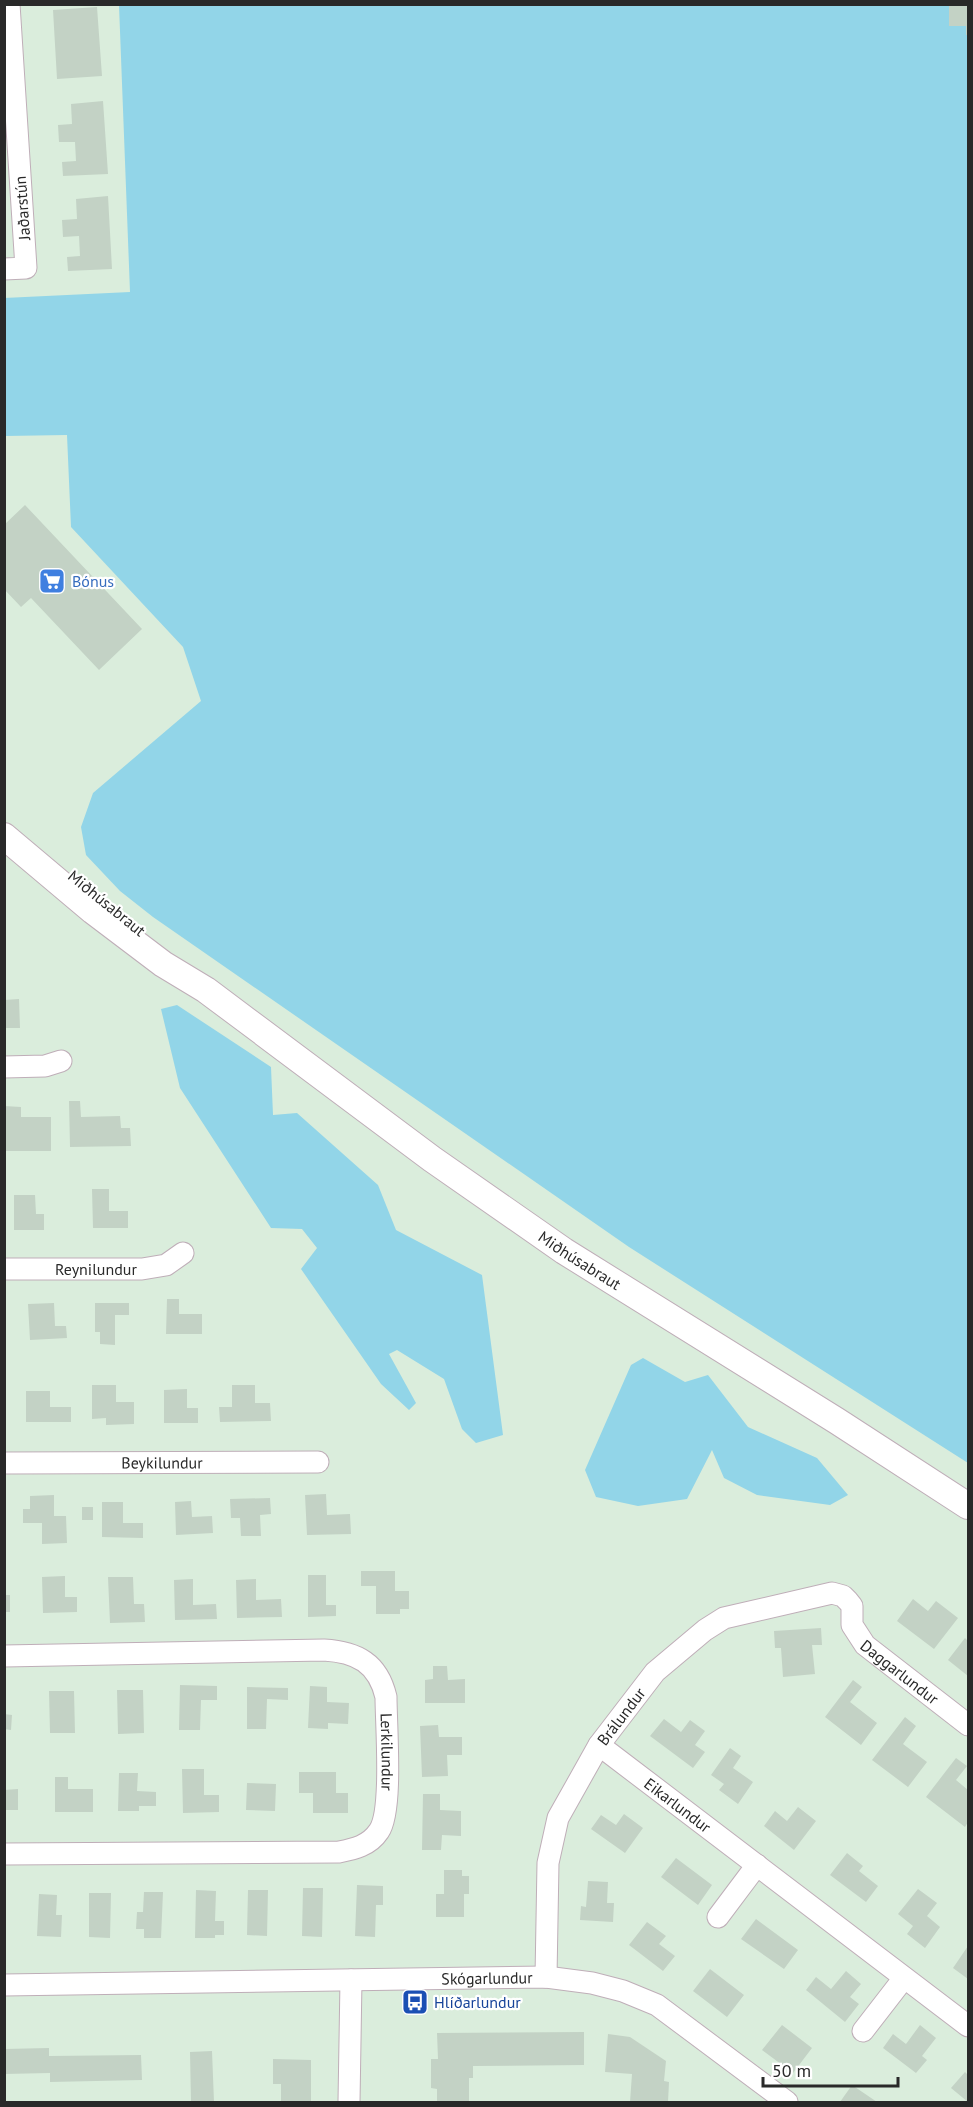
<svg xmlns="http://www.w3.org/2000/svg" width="973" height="2107" viewBox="0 0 973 2107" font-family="'PT Sans',sans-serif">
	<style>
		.green { fill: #92d5e8 }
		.building { fill: #c3d2c5 }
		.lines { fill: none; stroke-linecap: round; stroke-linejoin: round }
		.minor-casing { stroke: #bfaeb8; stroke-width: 23 }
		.tertiary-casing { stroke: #bfaeb8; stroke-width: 28 }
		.minor { stroke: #fff; stroke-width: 21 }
		.tertiary { stroke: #fff; stroke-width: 26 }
		.labels { text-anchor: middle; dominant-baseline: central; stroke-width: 4.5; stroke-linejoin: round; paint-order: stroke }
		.street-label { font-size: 16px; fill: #292929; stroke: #fff }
		.shop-label { font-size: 16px; fill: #366cbe; stroke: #fff; text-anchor: start }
		.transit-label { font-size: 16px; fill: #164399; stroke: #fff; text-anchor: start }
	</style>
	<rect width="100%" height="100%" fill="#daeddc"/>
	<!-- green -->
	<path class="green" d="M119,5H968V1463L629,1247L153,917L120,891L86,855L81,827L93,793L201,701L183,647L71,527L67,435L5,436L4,298L130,292Z
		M177,1005L271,1067L273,1115L297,1113L378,1185L396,1230L482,1275L503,1435L476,1443L462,1429L444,1379L397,1350L389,1354L416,1403L409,1410L381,1384L301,1269L317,1248L302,1229L271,1228L180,1088L161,1009Z
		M643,1358L685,1382L708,1375L748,1427L817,1458L848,1495L830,1505L757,1495L724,1478L712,1450L687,1499L638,1506L596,1497L585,1470L631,1365Z"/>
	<!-- building -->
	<path class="building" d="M949,4H968V35H966V26H949Z
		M97,7L102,76L57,79L53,10Z
		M103,101L108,174L63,176L62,162L76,161L75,142H59L58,125L72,124L71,104Z
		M108,196L112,269L68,271L67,257L80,256L79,236L63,237L62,220L77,219L76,199Z
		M25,505L142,629L99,670L31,598L21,607L4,589V525Z
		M19,999L20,1028H4V1000Z
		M69,1101H80L81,1117L120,1116L121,1128H130L131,1146L70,1147Z
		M4,1106L21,1107V1117H51V1151H4Z
		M92,1189H109V1211H128V1228H93Z
		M14,1195H35L36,1214H44V1230H14Z
		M167,1299H179V1314H202V1334H166Z
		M54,1303L55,1326H66L67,1338L30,1340L28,1304Z
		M95,1303H129V1315H115V1345L100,1344V1332H95Z
		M92,1385H116V1402H134V1424L106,1425V1418L92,1419Z
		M232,1385H255V1403H270L271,1421L220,1422L219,1407H232Z
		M187,1389V1408H198V1423H164V1390Z
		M26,1391H50V1407H71V1422H26Z
		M326,1494L327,1515L350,1514L351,1534L307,1535L305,1495Z
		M54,1495V1516H66L67,1543L42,1544V1523H23V1509H30V1496Z
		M270,1498L271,1514L260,1515L261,1536H241L240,1518H231L230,1499Z
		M191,1501L192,1517L212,1516L213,1533L176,1535L175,1502Z
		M102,1502H123V1523H143V1538L102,1537Z
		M82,1507H93V1520H82Z
		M361,1571H395V1591H409V1609H400V1614H376V1586H361Z
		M308,1575H326V1605H336V1616L308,1617Z
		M65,1576V1597H77V1612L43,1613L42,1577Z
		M108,1577H133L134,1604H144L145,1622L110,1623Z
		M193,1579V1605L216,1604L217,1619L175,1620L174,1580Z
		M256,1579V1600L281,1599L282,1617L237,1618L236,1580Z
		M4,1595H10V1612H4Z
		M913,1599L928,1611L936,1601L958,1618L934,1649L897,1621Z
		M821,1628L822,1645H812L815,1674L783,1677L781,1648H775L774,1631Z
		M965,1638L968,1641V1676L948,1660Z
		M433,1666H447L448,1680L465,1679V1703H425V1680L433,1679Z
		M853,1680L862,1687L850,1702L877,1723L861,1745L825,1717Z
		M180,1685L217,1686V1700H201L200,1730H179Z
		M310,1686L327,1687V1702L349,1703L348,1724L328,1723V1729L308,1728Z
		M247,1687L288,1688V1700L267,1699L266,1729H247Z
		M117,1690H143L144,1733L118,1734Z
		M49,1691H74L75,1733H50Z
		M4,1714L12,1715L11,1730L4,1729Z
		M905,1717L916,1726L903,1744L927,1762L908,1787L872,1760Z
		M664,1719L681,1732L690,1720L705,1731L695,1745L705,1752L693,1768L650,1736Z
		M438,1725L439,1737H462V1755H447L448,1776L422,1777L420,1726Z
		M730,1748L741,1756L733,1768L753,1782L738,1804L719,1790L724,1784L711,1775Z
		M956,1758L967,1766L956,1780L968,1790V1822L965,1827L926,1797Z
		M182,1769H204V1795H219V1812L183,1813Z
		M299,1772H336V1793H348V1813H313V1793H299Z
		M119,1773H138L137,1791L156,1792V1806H139V1811H118Z
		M55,1777H68V1789H93V1812H55Z
		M247,1783L276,1784L275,1811L246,1810Z
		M18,1789V1810H4V1790Z
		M423,1794H440V1810L461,1811V1836L442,1835L441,1850H422Z
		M798,1807L816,1821L794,1850L764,1826L775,1811L787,1821Z
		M624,1814L643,1828L625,1853L591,1829L601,1815L616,1825Z
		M847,1853L863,1866L859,1871L878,1886L866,1902L830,1875Z
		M676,1858L712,1885L698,1905L661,1877Z
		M444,1870H462V1876H469V1894H464V1917H436V1894H444Z
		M588,1881L608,1882L607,1903H614L613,1922L580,1920L581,1906L586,1907Z
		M357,1885L383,1886V1905H376L375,1937L355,1936Z
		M303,1888H323L322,1937L302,1936Z
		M918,1889L937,1903L927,1916L940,1927L925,1948L907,1934L913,1926L898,1914Z
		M196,1890L216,1891L215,1921H224V1935H215V1938H195Z
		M248,1890H268L267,1936L247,1935Z
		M144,1892H163L161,1938H144V1929H136L137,1912H143Z
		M89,1893H111L110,1938L89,1937Z
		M39,1894L57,1895L56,1915H62L61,1937L37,1936Z
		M756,1919L798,1950L784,1969L741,1939Z
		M647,1922L666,1936L659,1944L675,1956L663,1971L629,1945Z
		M968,1946V1979L953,1968Z
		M710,1969L744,1995L727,2017L693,1991Z
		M846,1971L861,1984L850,1997L859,2004L845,2022L806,1990L816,1977L831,1989Z
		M782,2025L812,2048L793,2073L762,2050Z
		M920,2025L936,2038L922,2056L927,2060L916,2073L883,2048L893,2034L906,2044Z
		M584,2032V2065L473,2066V2078H469V2102H437V2089L431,2088V2059H438L437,2033Z
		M608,2034L630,2037L666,2061L664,2081L669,2082L668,2102H630L632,2074L605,2072Z
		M49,2048V2056L141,2055L142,2080L50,2082V2073L4,2074V2049Z
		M212,2051L214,2102H191L190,2052Z
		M273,2059L311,2060V2102H281V2084H273Z
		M965,2072L968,2075V2102L951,2088Z
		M852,2085L877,2102H840Z"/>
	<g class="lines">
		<defs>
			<g id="minor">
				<path d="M4,269L26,268L9,4"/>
				<path d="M4,1067L45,1066L61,1061"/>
				<path id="s1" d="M4,1269H142L166,1265L183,1253"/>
				<path id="s2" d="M4,1463L318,1462"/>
				<path id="s3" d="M4,1656L324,1650C357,1652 378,1663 386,1697C386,1725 393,1811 379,1831C369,1846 354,1849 339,1852L4,1854"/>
				<path id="s4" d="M599,1745L968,2026"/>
				<path d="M718,1917L757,1865"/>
				<path id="s5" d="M546,1977L548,1863L558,1818L599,1745L655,1672L705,1630L724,1618L832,1593L843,1596L848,1601L852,1606V1625L865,1645L968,1725"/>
				<path id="s6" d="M4,1985L546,1977L592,1983L623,1991L657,2005L787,2102"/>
				<path d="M863,2031L904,1978"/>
				<path d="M349,2102L351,1980"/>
			</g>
			<g id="tertiary">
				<path id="s7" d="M4,836L93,911L163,964L206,990L432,1159L564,1251L837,1421L968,1506"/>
			</g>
		</defs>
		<!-- minor casing -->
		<use href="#minor" class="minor-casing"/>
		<!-- tertiary casing -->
		<use href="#tertiary" class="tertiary-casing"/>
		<!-- minor -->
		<use href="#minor" class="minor"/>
		<!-- tertiary -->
		<use href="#tertiary" class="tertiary"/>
	</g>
	<!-- icons -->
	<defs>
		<symbol id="supermarket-square" viewBox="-11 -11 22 22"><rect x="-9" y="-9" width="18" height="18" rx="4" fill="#3f7fe0" stroke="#fff"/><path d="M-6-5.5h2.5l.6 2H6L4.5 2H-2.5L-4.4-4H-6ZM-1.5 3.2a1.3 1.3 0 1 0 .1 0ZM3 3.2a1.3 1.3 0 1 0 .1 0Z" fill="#fff"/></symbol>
		<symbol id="bus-square" viewBox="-11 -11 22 22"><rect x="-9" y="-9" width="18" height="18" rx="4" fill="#1a4fb4" stroke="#fff"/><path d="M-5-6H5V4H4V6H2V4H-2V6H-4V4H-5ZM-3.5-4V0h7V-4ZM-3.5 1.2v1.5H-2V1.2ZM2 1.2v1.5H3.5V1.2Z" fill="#fff"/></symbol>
	</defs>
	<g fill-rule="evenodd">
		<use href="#supermarket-square" x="37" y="566" width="30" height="30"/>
		<use href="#bus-square" x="400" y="1987" width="30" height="30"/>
	</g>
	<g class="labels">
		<!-- street labels -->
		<g class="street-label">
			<text transform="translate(22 208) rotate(-94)">Jaðarstún</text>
			<text transform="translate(107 903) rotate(39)">Miðhúsabraut</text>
			<text stroke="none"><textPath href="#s7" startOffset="716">Miðhúsabraut</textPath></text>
			<text stroke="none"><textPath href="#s1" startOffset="92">Reynilundur</textPath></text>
			<text stroke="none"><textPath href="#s2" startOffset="158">Beykilundur</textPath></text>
			<text stroke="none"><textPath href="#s5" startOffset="646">Daggarlundur</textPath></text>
			<text stroke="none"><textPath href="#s5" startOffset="280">Brálundur</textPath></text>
			<text stroke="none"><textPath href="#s3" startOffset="460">Lerkilundur</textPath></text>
			<text stroke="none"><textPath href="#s4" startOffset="99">Eikarlundur</textPath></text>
			<text stroke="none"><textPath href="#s6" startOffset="483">Skógarlundur</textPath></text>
		</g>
		<!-- shop labels -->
		<g class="shop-label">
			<text x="72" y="581">Bónus</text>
		</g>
		<!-- transit labels -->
		<g class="transit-label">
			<text x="434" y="2002">Hlíðarlundur</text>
		</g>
	</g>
	<!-- border -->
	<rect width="973" height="2107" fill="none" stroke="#292929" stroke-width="12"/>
	<!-- scale -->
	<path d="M763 2077v9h135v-9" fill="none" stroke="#292929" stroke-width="3"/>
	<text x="772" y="2077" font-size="18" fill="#292929" stroke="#ffffff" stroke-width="4.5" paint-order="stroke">50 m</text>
</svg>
